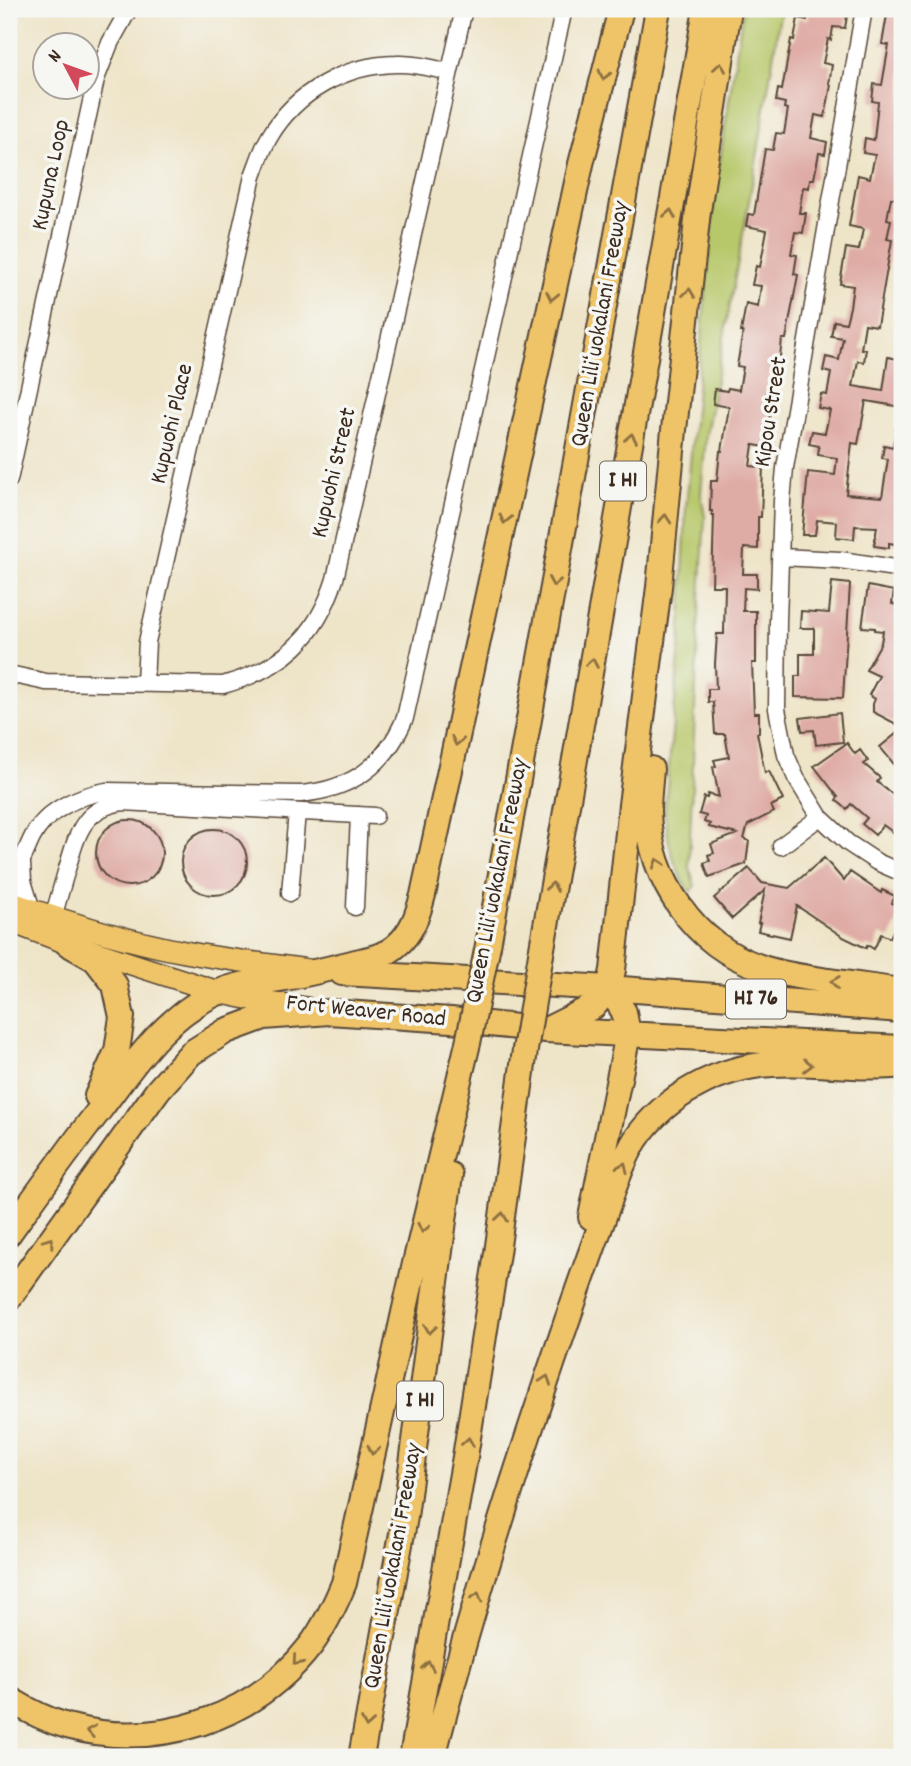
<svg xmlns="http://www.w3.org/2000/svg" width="911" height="1766" viewBox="0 0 911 1766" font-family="Dekko,sans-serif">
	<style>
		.green { fill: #b7c86b; stroke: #797944; stroke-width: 2 }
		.building { fill: #dfaca5 }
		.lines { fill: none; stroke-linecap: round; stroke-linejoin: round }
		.minor-casing { stroke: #564638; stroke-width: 19 }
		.major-casing { stroke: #564638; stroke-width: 24 }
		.highway-casing { stroke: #564638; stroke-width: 28 }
		.minor { stroke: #fff; stroke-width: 16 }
		.major { stroke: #efc469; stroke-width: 21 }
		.highway { stroke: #efc469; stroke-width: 24 }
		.highway-bridge-casing { stroke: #564638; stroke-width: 28; stroke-linecap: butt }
		.highway-bridge { stroke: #efc469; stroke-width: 24 }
		.oneway { stroke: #8c6f40 }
		.labels { text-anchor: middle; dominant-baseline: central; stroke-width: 7; stroke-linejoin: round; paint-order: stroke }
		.shield { fill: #f6f6f2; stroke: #73675e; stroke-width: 2 }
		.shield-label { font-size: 23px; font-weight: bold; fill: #3b2a1e }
		.street-label { font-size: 24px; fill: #3b2a1e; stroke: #f6f6f2 }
	</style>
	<rect width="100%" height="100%" fill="#f6f6f2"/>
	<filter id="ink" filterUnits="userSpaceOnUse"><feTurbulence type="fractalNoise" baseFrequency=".0143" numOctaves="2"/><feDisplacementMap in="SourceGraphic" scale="14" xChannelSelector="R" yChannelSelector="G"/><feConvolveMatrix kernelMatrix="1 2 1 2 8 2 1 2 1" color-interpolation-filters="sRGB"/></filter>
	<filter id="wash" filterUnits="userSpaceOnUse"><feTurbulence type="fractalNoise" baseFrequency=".00686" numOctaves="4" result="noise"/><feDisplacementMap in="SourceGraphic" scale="28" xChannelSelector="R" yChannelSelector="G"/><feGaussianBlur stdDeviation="1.57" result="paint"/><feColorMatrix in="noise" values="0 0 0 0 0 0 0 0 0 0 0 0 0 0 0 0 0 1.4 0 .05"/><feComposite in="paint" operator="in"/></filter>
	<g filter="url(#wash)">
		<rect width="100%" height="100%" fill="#eee4c8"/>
		<!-- green -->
		<path class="green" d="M743,9H781L756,163L706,435L701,494L705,517L698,630L689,866L695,887L690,892C672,865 667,842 665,810L680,646L686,508L715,192Z"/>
		<g id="blocks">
			<!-- building -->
			<path class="building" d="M809,9L847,16L845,28L833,27L831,40L828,39L823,63L832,65L829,84L831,85L825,117L815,115L811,138L827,142L825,154L819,153L814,179H810L809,188L803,187L799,213H806L803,233L795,232L791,254L797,255L794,274L798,275L786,339H782L778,375L770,374L766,395L773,397L767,430H769L766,447L753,445L750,466L763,467L761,517H758V549L744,548L743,574H757V589L744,588L743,611H756V663H752L754,713H759V732L757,733L765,773L769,771L783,800L771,806L774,812L748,825L744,839L749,841L746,864L709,877L704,863L710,861L708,855L714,853L711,844L737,834L709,827L710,824L704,822L706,816L699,814L704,797L707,798L708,794L719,797L713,767L716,766L714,760L729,757L725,734H715L713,702H708V689H716L715,664L717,634H724L725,586H712L714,515H712V511H710L711,481H717L720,451H722L729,407L713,404L715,389L727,391L728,388L739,390L743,367L737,366L743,332H741L746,304L758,307L761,286L752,285L756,266L760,267L767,230L746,226L748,214L754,215L765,149L773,150L776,133L784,134L788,109L784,108L785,103L776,101L778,89L782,90L791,39L794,40L798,18L807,20Z
				M888,9H902V170L897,199L891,198L887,219L891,220L887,239L892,240L877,326L865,324L861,349H866L864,362L858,361L853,386L883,391L888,357L902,360V407L866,401L858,444L852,443L846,494L882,497L888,459L882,458L884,445L893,447L896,425H902V545L889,543V548L874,546L877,527L855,526L854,539L836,537L837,522L817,520L815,535H802L808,472L835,475L837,458L818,455L819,446L809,444L812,431L825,433L830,410L818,408L821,394L827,395L831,373L823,371L826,357L839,360L843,338L831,336L834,321L846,323L850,307L853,286L840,284L846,248L859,250L863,229L849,226L858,175L870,178L875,155L863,153L865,138L874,140L878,102L872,101L874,84L882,85L889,45L882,44Z
				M832,582L850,584L843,698L795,697V676H800V654H814V628H800L801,611L829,613Z
				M868,586L894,591L892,604L902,606V628L898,651L902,654V727L873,712V704L875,699L869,695L879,676L866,670L881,643L883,631L875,630V628L862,627Z
				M840,713L843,742L816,745L814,730L802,731L800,718Z
				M902,729V774L880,747Z
				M847,743L855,754L860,750L868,761L864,764L880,778L877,782L902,802V823L894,833L883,825L875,835L862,824L867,818L851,804L847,809L836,800L838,797L814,766Z
				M96 853a33 33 0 1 1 66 0a33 33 0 1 1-66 0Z
				M181 862a33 33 0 1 1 66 0a33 33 0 1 1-66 0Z
				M824,858L844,881L850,872L881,893L882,890L895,896L892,903L897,906L895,910L901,913L890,938L881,934L874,949L867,945L866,948L843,937L797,906L790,938L758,931L760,923H758L765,890L732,919L714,898L749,868L762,883L789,888Z"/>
		</g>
	</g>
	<g filter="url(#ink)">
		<use href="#blocks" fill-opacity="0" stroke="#564638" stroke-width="2"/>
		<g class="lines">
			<defs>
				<path id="minor" d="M864,9L785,468L782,501L778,621L777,709L786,755L796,778L820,817L848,843L877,862L902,873
					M9,480L96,79L110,43L129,9
					M781,557L840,560L902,569
					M9,674L46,682L223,685C282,669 317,637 335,579L464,9
					M145,683L147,642L253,176C258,163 262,149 270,136C296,92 345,65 396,64C414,63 431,68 449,72
					M781,846L820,817
					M22,863L23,881L32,910
					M9,876C22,866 25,852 32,838C45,811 77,796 106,791L301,794C352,789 385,766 405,718L564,9
					M290,893L297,812
					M355,907L359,815
					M53,917C58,901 62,885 67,869C77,835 82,808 123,802L375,816"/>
				<path id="major" d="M9,902C66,922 125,941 185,952C226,960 267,964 308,970
					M9,921L67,943L218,992L251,999L306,1008"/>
				<path id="highway" d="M651,769C650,783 648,798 648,812C650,880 694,945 760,967C782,975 805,977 828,981C853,984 877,988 902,991
					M67,943L95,959L115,985L122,1017L117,1051L97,1096
					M488,945L658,9
					M541,954L706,9
					M342,973L609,988L902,1010
					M546,1030L594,1006L609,988L613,970L631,805L659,587L674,430L698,211L729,9
					M591,1217L628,1034L624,1012L609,988
					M9,1233C39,1191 69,1149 101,1108C134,1064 165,1016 217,993C236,984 258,982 279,979C304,975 328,969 352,963C367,959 384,957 396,946C412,933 418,914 423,895L581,164L621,9
					M9,1298L158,1090L191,1053L226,1031L264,1017L329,1012L451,1020L546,1030L902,1048
					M9,1699C27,1710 46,1720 67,1726C157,1751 254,1719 311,1645C325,1626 335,1605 344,1583L416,1259L468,1043
					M361,1757L405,1517L450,1175
					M412,1757L465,1457L497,1253L525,1050
					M433,1757C480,1575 539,1396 603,1219C612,1194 622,1161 636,1139C666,1095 720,1067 773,1064C816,1061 860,1070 902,1065"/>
			</defs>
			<!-- minor casing -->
			<use href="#minor" class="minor-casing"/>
			<!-- major casing -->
			<use href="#major" class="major-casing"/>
			<!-- highway casing -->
			<use href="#highway" class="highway-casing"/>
			<!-- minor -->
			<use href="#minor" class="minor"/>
			<!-- major -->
			<use href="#major" class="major"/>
			<!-- highway -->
			<use href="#highway" class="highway"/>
			<defs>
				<path id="highway-bridge" d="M468,1043L488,945
					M525,1050L541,954"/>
			</defs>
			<!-- highway-bridge casing -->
			<use href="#highway-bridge" class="highway-bridge-casing"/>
			<!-- highway-bridge -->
			<use href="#highway-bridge" class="highway-bridge"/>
		</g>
		<!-- one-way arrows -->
		<defs><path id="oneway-chevron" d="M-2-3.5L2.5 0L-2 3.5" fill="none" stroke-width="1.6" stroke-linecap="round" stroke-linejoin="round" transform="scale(1.75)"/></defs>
		<g class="oneway">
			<use href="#oneway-chevron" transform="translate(720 67) rotate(-81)"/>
			<use href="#oneway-chevron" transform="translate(604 75) rotate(105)"/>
			<use href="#oneway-chevron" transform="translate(670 214) rotate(-80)"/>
			<use href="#oneway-chevron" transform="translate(689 293) rotate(-83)"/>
			<use href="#oneway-chevron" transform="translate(552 296) rotate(102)"/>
			<use href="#oneway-chevron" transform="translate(631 438) rotate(-80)"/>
			<use href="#oneway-chevron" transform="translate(505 519) rotate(102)"/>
			<use href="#oneway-chevron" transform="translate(665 519) rotate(-85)"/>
			<use href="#oneway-chevron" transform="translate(554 582) rotate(100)"/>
			<use href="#oneway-chevron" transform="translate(592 663) rotate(-80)"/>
			<use href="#oneway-chevron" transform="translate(457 741) rotate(102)"/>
			<use href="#oneway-chevron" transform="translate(658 863) rotate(-108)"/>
			<use href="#oneway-chevron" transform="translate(552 887) rotate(-80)"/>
			<use href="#oneway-chevron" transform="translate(835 982) rotate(-172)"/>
			<use href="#oneway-chevron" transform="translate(808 1065) rotate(1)"/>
			<use href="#oneway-chevron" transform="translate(623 1167) rotate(-65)"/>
			<use href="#oneway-chevron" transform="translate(502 1217) rotate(-82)"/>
			<use href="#oneway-chevron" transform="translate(423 1228) rotate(103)"/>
			<use href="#oneway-chevron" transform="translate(49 1242) rotate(-54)"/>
			<use href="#oneway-chevron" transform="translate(430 1329) rotate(98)"/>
			<use href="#oneway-chevron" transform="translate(546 1380) rotate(-71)"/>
			<use href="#oneway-chevron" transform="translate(468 1442) rotate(-81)"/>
			<use href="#oneway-chevron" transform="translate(373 1450) rotate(103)"/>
			<use href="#oneway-chevron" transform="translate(477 1597) rotate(-73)"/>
			<use href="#oneway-chevron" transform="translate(297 1661) rotate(131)"/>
			<use href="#oneway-chevron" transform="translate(428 1666) rotate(-80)"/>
			<use href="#oneway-chevron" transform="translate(367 1723) rotate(100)"/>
			<use href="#oneway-chevron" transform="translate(91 1731) rotate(-169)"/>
		</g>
	</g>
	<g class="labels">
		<!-- shield labels -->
		<g class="shield">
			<rect x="600" y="461.5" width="46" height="39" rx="5"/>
			<rect x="726" y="979.5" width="60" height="39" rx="5"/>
			<rect x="397" y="1381.5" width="46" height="39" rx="5"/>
		</g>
		<g class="shield-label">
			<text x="623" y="481">I H1</text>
			<text x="756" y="999">HI 76</text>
			<text x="420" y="1401">I H1</text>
		</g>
		<!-- street labels -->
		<g class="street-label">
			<text transform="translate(52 175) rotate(-78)">Kupuna Loop</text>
			<text transform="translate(601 324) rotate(-80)">Queen Liliʻuokalani Freeway</text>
			<text transform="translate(772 412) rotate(-81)">Kipou Street</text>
			<text transform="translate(173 424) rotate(-77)">Kupuohi Place</text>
			<text transform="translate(335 473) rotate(-77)">Kupuohi Street</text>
			<text transform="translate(498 881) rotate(-79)">Queen Liliʻuokalani Freeway</text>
			<text transform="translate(366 1012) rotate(6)">Fort Weaver Road</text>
			<text transform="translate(394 1566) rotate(-80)">Queen Liliʻuokalani Freeway</text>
		</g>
	</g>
	<!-- margin -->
	<rect width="911" height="1766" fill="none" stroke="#f6f6f2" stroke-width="35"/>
	<!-- north arrow -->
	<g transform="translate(66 66) rotate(311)"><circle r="33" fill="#f6f6f2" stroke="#aba49d" stroke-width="2"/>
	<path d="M0-5L12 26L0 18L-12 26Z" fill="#d1495b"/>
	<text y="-10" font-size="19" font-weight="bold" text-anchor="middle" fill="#3b2a1e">N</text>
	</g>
</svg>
